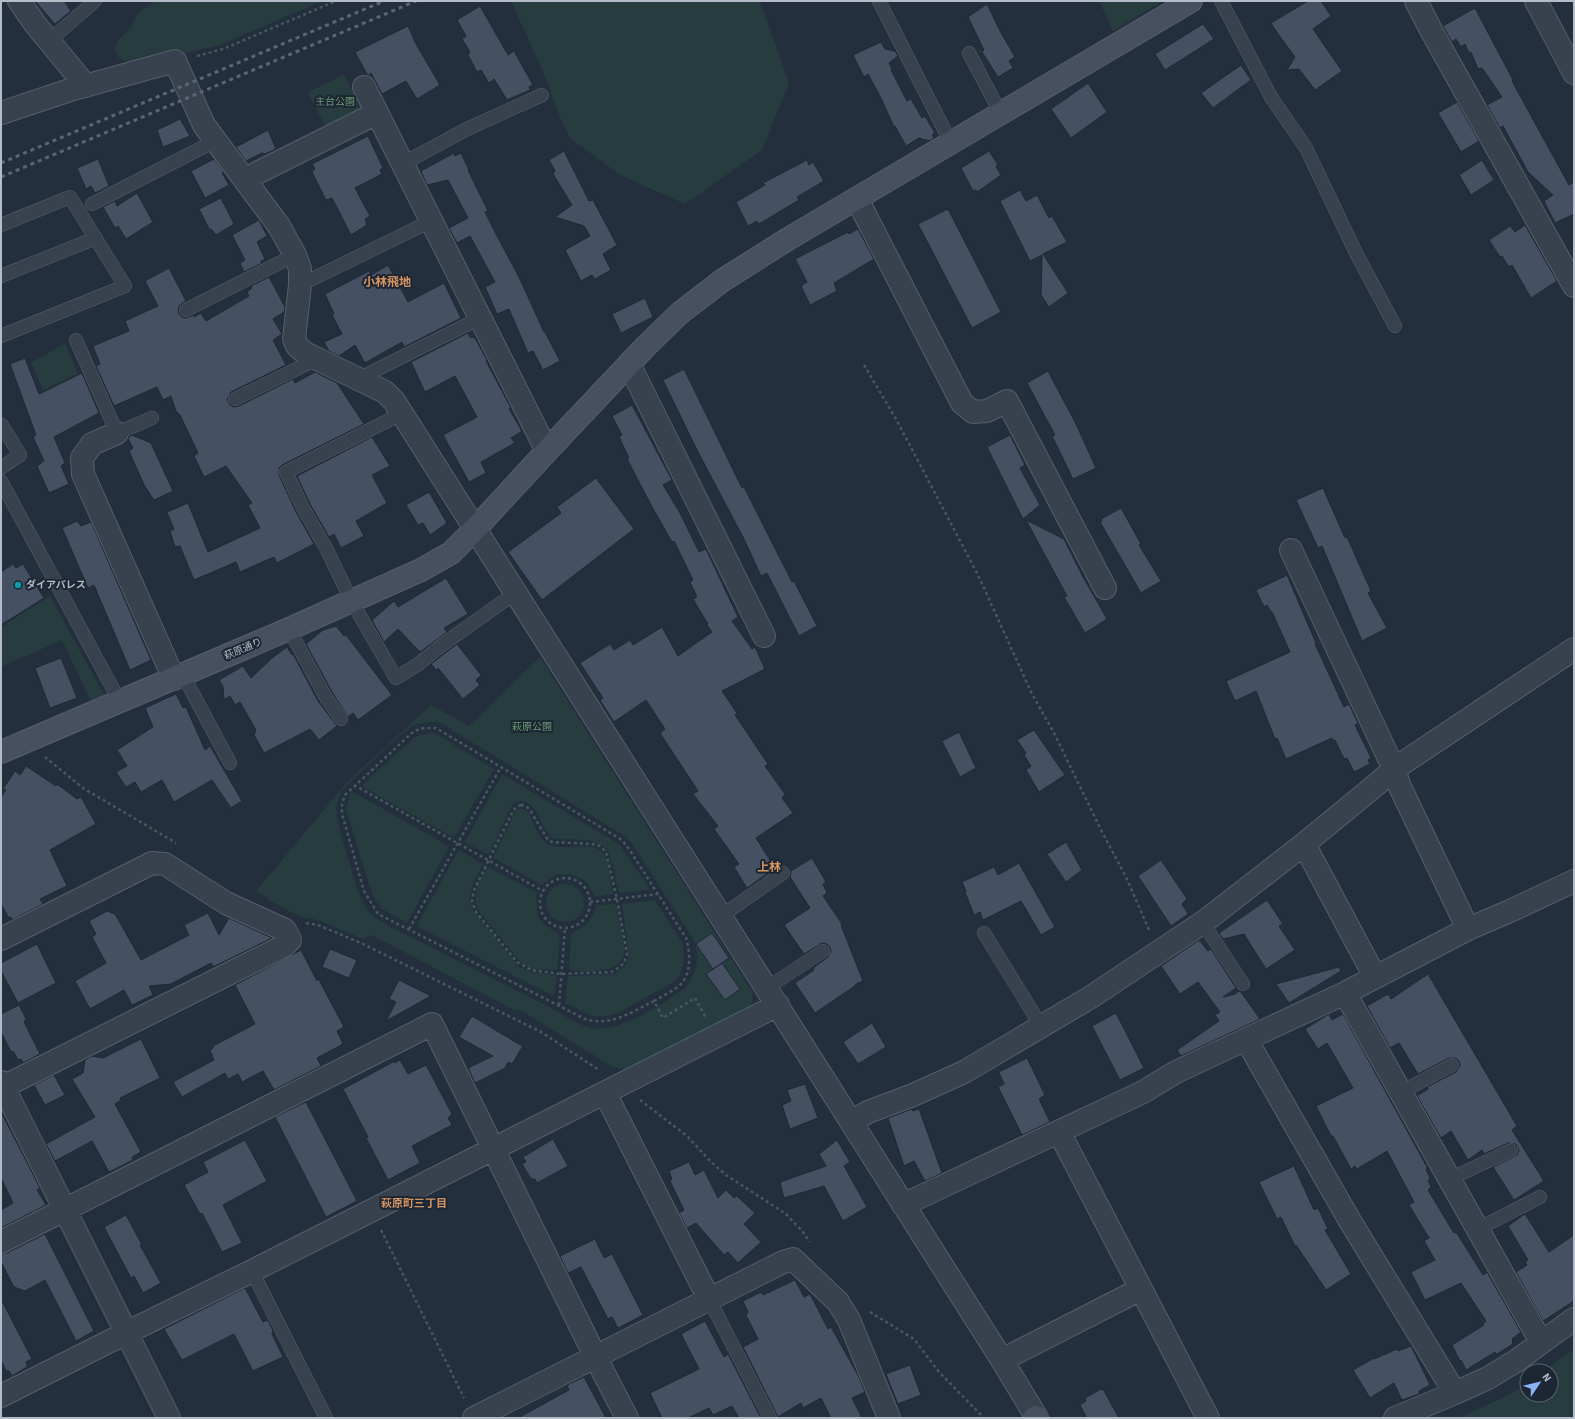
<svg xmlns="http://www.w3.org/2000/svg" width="1575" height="1419" viewBox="0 0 1575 1419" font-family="'Source Sans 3','Noto Sans JP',sans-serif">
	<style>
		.green { fill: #263c3f; fill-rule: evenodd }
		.building { fill: #455162; stroke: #1f2835 }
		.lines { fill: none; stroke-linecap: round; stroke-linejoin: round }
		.lane-casing { stroke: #565f6c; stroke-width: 14 }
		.street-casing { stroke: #565f6c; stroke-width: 24 }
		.secondary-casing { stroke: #565f6c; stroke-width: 24 }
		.path { stroke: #44595c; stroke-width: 2.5; stroke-dasharray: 3 3; stroke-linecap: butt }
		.lane { stroke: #38414e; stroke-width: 13 }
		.street { stroke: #38414e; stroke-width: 22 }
		.secondary { stroke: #465061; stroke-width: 22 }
		.rail { stroke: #5a6575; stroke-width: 3; stroke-dasharray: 4 4; stroke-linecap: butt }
		.culture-dot { fill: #0f9aa8; stroke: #1d2633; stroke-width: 1.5 }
		.labels { text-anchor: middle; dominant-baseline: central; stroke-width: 4; stroke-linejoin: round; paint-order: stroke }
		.park-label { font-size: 10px; fill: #6b9a76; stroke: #1d2633 }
		.poi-label { font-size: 10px; font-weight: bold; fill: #b4bcc9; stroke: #1d2633; text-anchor: start }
		.street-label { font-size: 10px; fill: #b4bcc9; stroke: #1d2633 }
		.neighbourhood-label { font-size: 11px; font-weight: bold; fill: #d59563; stroke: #1d2633 }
		.quarter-label { font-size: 12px; font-weight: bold; fill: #d59563; stroke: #1d2633 }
	</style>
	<rect width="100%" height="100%" fill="#242f3e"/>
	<!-- green -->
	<path class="green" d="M156,1H323L220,45L153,61L133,65L119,58L114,50L119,39L131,28L138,13Z
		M511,1H760L789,83L762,150L685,204L620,175L570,138L562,122L541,67Z
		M1099,1H1163L1113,31Z
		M344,74L359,104L357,113L326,128L308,93Z
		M65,343L78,374L43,390L31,363Z
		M50,596L104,695L91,701L62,640L1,667V627Z
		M540,657L753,993L750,1010L631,1070L613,1067L520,1010H514L372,935L363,939L318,920L302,917L291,912L274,903L256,891L348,781L431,705L469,726ZM431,722L441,723L626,837L633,845L694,940C702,959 695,982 678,993C658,1007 623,1028 599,1029C584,1029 562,1014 549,1007C507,986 466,965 425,944C407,934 385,926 369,913L362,902L357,888L340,831L336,808L341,791L386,748L404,732L416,724Z
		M433,732L494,769L455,836L452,837L363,787V784L413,739L417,736Z
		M502,774L619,844L648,886V890L620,893C615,885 615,873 612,863C605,831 578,843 553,838C540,829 534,788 512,805L489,854H487L466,843L465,841Z
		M353,792L447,845L448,848L407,923L382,909L373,897L346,809L350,793Z
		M519,809L525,810L528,812C534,821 536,835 545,842C560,855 596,836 605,856C610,867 611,881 613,893L612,894L595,897L589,885L584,880L570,874L556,875L541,885L495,859L493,858L515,812Z
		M458,851H461L483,864C476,879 464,895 474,911L519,967L532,972L555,975L557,977L554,995H552L418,927L417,925Z
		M488,867L536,892C539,907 532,915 547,927C552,930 558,931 560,935L557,970L532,969L521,963L479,911C471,898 478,877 488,867Z
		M546 903a19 19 0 1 1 38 0a19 19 0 1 1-38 0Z
		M655,900L683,944C685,957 684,968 677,980L618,1013C594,1021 588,1014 566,1003L565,1001L568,976L614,974L626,965L629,956L622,904Z
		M614,904L616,905C618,915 626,948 624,955C620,974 585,972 571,970L569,968L571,934L586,925L594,913L596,905Z
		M1574,1349V1418H1460L1514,1392L1527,1383V1395H1551V1371H1544Z"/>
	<!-- building -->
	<path class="building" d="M35,1H64L71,11L55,24Z
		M1308,1H1321L1331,16L1313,29L1342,71L1315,90L1299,69L1287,70L1295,57L1278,34L1271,23Z
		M987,4L1000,31L1015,57L1009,61L1013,68L998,77L982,52L984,50L968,17Z
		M480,6L508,55L514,51L533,85L529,87L530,90L507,100L494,79L489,83L481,70L477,72L468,55L470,52L462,39L466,36L457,20Z
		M1475,8L1513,80L1512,81L1569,185L1574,182V214L1555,223L1544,201L1553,195L1528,172L1503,126L1500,128L1487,105L1502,97L1482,68L1478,69L1471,52L1469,53L1465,44L1461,47L1456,39L1452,42L1443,26Z
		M1203,24L1214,39L1165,70L1155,54Z
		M408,26L416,44L440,85L417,99L406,81L382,94L371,73L368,76L355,52Z
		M881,42L885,49L895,51L898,56L889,63L892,69L891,70L907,101L911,99L922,118L925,116L935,133L932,135L934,138L930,141L919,138L906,146L895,126L894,127L881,98L868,74L864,77L853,55Z
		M1241,65L1251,80L1213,108L1201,93Z
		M1088,83L1107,112L1071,138L1051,109Z
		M1457,102L1479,141L1461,152L1438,113Z
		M180,119L190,136L163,147L157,130Z
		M268,130L276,149L265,154L262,153L246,161L236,147Z
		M368,136L383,168L380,170L382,174L355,188L370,216L365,219L367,225L351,235L332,198L326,200L312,172L315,169L312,164Z
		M564,151L589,201L593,200L617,245L603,254L611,270L595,279L592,275L581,281L565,250L590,236L584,226L555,217L572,205L553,174L555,171L549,160Z
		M989,151L998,165L996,166L1001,175L977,192L976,190L973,191L961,168Z
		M454,153L455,156L461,153L469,170H468L488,211L485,212L497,236L519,277L544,332H545L560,361L543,370L533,351L528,353L509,309L497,314L485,287L495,282L470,236L457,243L449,228L468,218L448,180L427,185L421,171Z
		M98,159L109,186L95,193L91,186L86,189L77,168Z
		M214,159L224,172L222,173L229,185L205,198L191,171Z
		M807,160L809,165L813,162L824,181L797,197L799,200L759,224L757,221L748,226L736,202L765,185L763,183Z
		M1482,160L1494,180L1471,195L1459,175Z
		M1020,190L1026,201L1037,195L1049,218L1052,216L1067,242L1043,254L1068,293L1049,307L1041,295L1042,255L1030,261L1000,201Z
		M137,193L153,222L126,239L118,226L115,228L103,207L115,201L117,206Z
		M221,198L234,224L216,235L212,230L209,229L199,209Z
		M948,209L1001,312L972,328L918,224Z
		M259,220L267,236L257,242L265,259L261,261L262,263L244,272L240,263L245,260L232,235Z
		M1525,225L1557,281L1531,298L1512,265L1509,267L1502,256L1500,257L1489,240L1510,226L1515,232Z
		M858,229L874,259L834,283L837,291L810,305L801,286L807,282L795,259L848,232L849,234Z
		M388,265L408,302L444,283L461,318L404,347L402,342L365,363L355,345L339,356L329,351L324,342L342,334L332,315L334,314L325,294L369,271L371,275Z
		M169,268L186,301L180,305L178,309L179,314L182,317L186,318L194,315V317L201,313L206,321L249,296L247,292L252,288L251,286L269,277L285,307L284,312L273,319L282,334L273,340L286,365L231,392L227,399L230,405L234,407L239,406L293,379L295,383L315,372L337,383L364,424L282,465L279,468V475L296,512L314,544L277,563L274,557L240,572L236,562L194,580L180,546L175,547L170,531L174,529L167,512L188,503L208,552L260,528L248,505L252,503L226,466L204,477L194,456L198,453L180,415L176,411L171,396L163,400L157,387L114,406L96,366L100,364L93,346L129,331L125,321L158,306L145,281Z
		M645,298L653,317L621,333L612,314Z
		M468,333L470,337L475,338L487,360L486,361L511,408L509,409L522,431L511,438L515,443L481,462L486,473L469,482L443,435L477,417L455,376L425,392L411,362Z
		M25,358L39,394L82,373L99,413L54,437L65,463L61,466L69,484L49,493L37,466L44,461L33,437L36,435L10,364Z
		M684,369L742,488L744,487L792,582L794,581L817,626L799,636L767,573L761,576L743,537L698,452L663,380Z
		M1048,371L1076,424L1096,468L1073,479L1052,436L1055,435L1027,383Z
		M632,405L672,480L663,485L680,513L699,552L706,549L738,617L732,621L752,649L755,647L765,669L722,691L737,713L735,715L768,764L765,766L785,794L782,798L793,813L756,838L775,868L747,888L734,867L739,864L714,829L718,826L693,794L698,791L660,733L665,729L646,700L614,722L600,700L603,698L580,663L610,644L614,650L630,640L633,645L662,627L678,656L712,632L707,625L708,624L693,599L697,597L690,582L693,580L674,541L672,542L651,505L627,459L629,458L619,437L622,435L612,416Z
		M132,435L151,443L173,491L154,500L144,485L129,451L133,448L128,439L129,437Z
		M1010,435L1025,465L1020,468L1040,505L1023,519L987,447Z
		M372,437L390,466L372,475L387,503L356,521L364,536L341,548L334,534L329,537L310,504L297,476Z
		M596,478L634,529L542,600L508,552L561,513L557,507Z
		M1323,488L1345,538L1347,537L1371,591L1368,593L1387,628L1362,641L1322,546L1318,548L1296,500Z
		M429,492L447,523L430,535L423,523L418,525L406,505Z
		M1121,508L1141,544L1139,545L1161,581L1141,593L1100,522L1102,521L1101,519Z
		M1026,520L1064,539L1083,577L1107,619L1085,633L1064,597L1067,596Z
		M77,521L81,526L91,522L151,660L130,670L94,585L88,588L62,528Z
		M13,564L16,568L23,564L44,598L1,625V572Z
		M1287,575L1316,643L1315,644L1344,707L1349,704L1358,723L1355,725L1371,758L1368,760L1370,764L1354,772L1347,758L1344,759L1335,740L1333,741L1332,738L1286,759L1277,738L1275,739L1256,691L1235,701L1226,681L1290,652L1272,612H1271L1267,605L1264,607L1256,590Z
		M446,578L468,614L444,628L447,632L420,652L398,629L384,642L372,620L394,601L398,607Z
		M336,626L344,636L346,635L392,695L358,720L353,713L348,717L332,692L306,644L323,630Z
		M457,644L481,675L476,680L480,685L463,699L438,668L437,671L431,664Z
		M287,647L292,655L293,654L318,701L337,726L319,740L310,729L264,753L254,735L256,730L240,702L235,705L230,696L224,700L223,686L219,680L243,666L251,678L272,658Z
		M61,658L77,698L50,708L35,668Z
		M176,694L183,708L186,707L205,750L210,746L242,801L231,808L212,780L174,802L162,780L141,792L135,782L126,787L116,772L127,766L117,750L153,727L145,708Z
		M1034,730L1065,775L1039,792L1026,770L1031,766L1024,755L1026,753L1017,740Z
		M959,732L976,768L960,777L942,741Z
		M26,766L56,786L57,784L77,799L81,797L96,824L50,850L67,886L40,899L43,904L12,920L11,917L9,918L1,904V797L6,790L3,789L15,771L20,775Z
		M1066,842L1082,870L1066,882L1047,854Z
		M812,858L826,882L823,884L827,893L823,896L842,924L841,925L863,981L856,984L855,986L815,1013L795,983L814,970L813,968L828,957L831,951L830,947L827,944L822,943L804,954L784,925L810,908L790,877L791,871Z
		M1161,860L1187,899L1182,904L1188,914L1171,926L1138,876Z
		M1019,863L1055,927L1041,935L1021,901L983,920L980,912L974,915L965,892L966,891L962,882L994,867L998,875Z
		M1267,900L1283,924L1279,926L1295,950L1266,969L1244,934L1223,939L1219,933Z
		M107,911L115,914L141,960L189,935L184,925L208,913L219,935L229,918L272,938L213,967L211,963L171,984L149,986L153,995L132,1005L124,990L90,1009L75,981L106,963L92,937L96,934L89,921Z
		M712,933L729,958L713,969L696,944Z
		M1199,940L1208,951L1211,949L1236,988L1223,997L1235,994L1239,991L1241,992L1260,1019L1181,1056L1177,1050L1219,1021L1215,1015L1220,1012L1198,982L1180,994L1161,966Z
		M37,944L56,983L18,1003L1,971V963Z
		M330,949L357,960L349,978L322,967Z
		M301,950L317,981L318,978L344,1027L337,1031L343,1044L317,1058L321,1066L274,1090L263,1071L242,1082L238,1074L228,1079L225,1073L182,1097L173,1082L214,1060L210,1050L213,1048V1046L255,1024L235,985Z
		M722,963L740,989L725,1000L706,974Z
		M1339,967L1341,971L1289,1003L1276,984Z
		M1428,974L1517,1126L1512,1130L1544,1181L1514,1200L1493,1167L1517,1155L1519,1150L1516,1144L1508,1143L1484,1154L1482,1150L1468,1160L1451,1131L1441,1138L1417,1096L1428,1089L1427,1087L1456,1072L1460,1066L1459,1061L1456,1058H1449L1418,1074L1399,1043L1390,1048L1367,1006L1388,994L1391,999Z
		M399,980L431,996L386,1021L396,1002L389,999Z
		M19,1005L26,1019L24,1022L40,1054L23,1063L21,1059L18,1060L13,1051L11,1052L1,1032V1014Z
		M1116,1013L1144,1068L1120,1080L1092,1026Z
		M1329,1014L1332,1020L1343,1014L1427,1167L1426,1170L1430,1178L1428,1180L1431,1187L1428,1190L1454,1233L1456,1232L1483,1275L1487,1272L1521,1332L1512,1339L1513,1344L1497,1354L1495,1352L1466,1370L1461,1360L1460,1361L1452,1345L1484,1325L1483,1324L1486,1321L1461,1283L1425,1300L1411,1272L1435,1260L1424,1241L1429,1238L1409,1205L1414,1202L1387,1151L1357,1169L1355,1166L1351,1169L1333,1136H1331L1316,1106L1353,1088L1327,1043L1318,1049L1305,1029Z
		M472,1016L517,1043H519L518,1044L523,1046L512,1064L508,1062L505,1068L475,1083L468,1068L493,1056L459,1037Z
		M872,1023L886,1047L858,1064L843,1042Z
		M141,1039L160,1078L120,1098L121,1100L115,1104L141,1152L132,1157L133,1160L109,1172L92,1141L55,1161L46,1144L95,1117L72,1079L83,1073L85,1060L92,1056L103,1058Z
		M1027,1058L1045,1095L1039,1099L1050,1122L1022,1135L998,1087L1004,1084L999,1072Z
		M400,1060L408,1074L426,1065L452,1114L448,1118L452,1125L412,1146L420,1163L388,1180L366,1138L368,1137L343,1089L395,1061V1063Z
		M54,1075L65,1095L45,1105L34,1085Z
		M805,1084L818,1118L790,1129L782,1105L791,1101L787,1090Z
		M306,1102L357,1201L326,1217L275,1117Z
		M912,1109L913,1111L919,1109L942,1173L925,1181L914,1161L904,1166L888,1118Z
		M1,1112L40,1188L37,1190L46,1205L1,1228V1210L13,1203L1,1178Z
		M553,1139L568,1166L537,1183L535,1179H531L522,1164L526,1162L523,1157Z
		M245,1140L267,1181L223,1205L242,1243L222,1252L202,1213L200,1214L184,1185L208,1172L203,1162Z
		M837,1140L850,1162L844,1166L867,1207L843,1221L824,1186L784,1198L780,1182L826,1166L819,1154Z
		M689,1162L695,1175L704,1170L718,1198L726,1190L734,1198L737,1196L755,1213L744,1224L761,1242L738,1263L728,1252L724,1255L696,1223L687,1228L679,1213L684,1210L670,1181L672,1179L669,1171Z
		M1294,1166L1314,1210L1318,1208L1328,1229L1325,1230L1351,1274L1326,1290L1296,1245L1295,1246L1281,1217L1277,1219L1259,1182Z
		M1525,1214L1549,1252L1574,1235V1301L1543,1321L1516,1272L1527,1265L1525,1262L1528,1260L1508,1226Z
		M126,1215L142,1245H140L161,1283L143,1293L134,1276L131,1278L104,1227Z
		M45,1234L94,1331L76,1341L45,1280L25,1291L14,1287L1,1262V1254L7,1253Z
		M595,1239L604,1258L612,1254L643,1315L618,1328L612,1317L608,1319L581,1267L568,1273L560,1256Z
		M795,1280L804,1297L810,1294L828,1329L831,1327L859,1377L865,1392L852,1398L862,1418H831L821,1398L803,1408L801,1403L778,1417L743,1347L758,1339L746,1315L748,1312L743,1301L761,1292L763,1295Z
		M245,1288L263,1322L268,1320L273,1331L272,1334L283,1357L253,1371L234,1334L182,1360L164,1329Z
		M1,1299L32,1359L26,1362L27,1367L12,1376L9,1371H6L1,1360Z
		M705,1321L724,1357L728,1354L761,1418H739L732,1406L713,1415L709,1408L688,1418H662L650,1393L699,1369L681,1334Z
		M1411,1346L1430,1385L1419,1391V1394L1402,1400L1394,1383L1370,1398L1353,1370L1374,1358V1359L1397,1349L1398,1351Z
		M910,1365L921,1395L898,1404L886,1374Z
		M584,1377L606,1418H518L569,1390L567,1385Z
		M1101,1389L1102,1390L1103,1389L1119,1418H1087L1080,1405L1086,1401L1085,1398Z"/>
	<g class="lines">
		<defs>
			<path id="lane" d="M879,1L951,143
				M1221,1L1271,97L1306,148L1356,253L1395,326
				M49,41L95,1
				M969,53L1001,114
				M402,164L467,129L542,95
				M92,204L217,140
				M1,225L70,197L125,286L1,336
				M1,276L96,238
				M300,285L431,221
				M186,310L295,255
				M76,340L117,433L152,418
				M358,379L480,318
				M235,399L317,359
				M401,414L286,472L303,508L326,548L352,602L396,678L417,665L442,645L515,593
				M1,424L20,455L1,468
				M1,481L120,702
				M289,629L325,696L341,719
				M183,675L230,763
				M721,916L783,873
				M1203,923L1243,984
				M984,933L1041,1026
				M767,988L823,951
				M1401,1092L1452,1065
				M1450,1179L1511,1150
				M1478,1229L1540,1197
				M252,1271L326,1418
				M709,1299L770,1418"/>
			<path id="street" d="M19,1L35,24L86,86
				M1416,1L1432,32L1574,286
				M1536,1L1574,73
				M364,87L547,451
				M1,113L70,90L175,61L204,125L279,226L295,255L300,269V285L294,339L297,346L305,353L385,392L394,401L1002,1360L1037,1418
				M245,179L377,113
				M857,199L962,403L973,412L987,411L1007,401L1105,588
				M629,364L764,636
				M117,433L92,444L82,458L83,474L174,679
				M1291,550L1394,769L1400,787L1468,929
				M1304,844L1375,977
				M1,939L152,863L165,864L226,903L285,930L290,940L284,946L1,1088
				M1345,993L1541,1342
				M1246,1039L1350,1221L1455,1393
				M1,1082L169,1418
				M605,1093L709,1299
				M852,1122L868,1112L913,1095L964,1072L1091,997L1205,921L1304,844L1377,784L1394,769L1574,649
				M1059,1132L1141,1289
				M903,1205L1143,1092L1176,1072L1345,993L1468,929L1510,911L1574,881
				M1,1242L432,1024L595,1356L627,1418
				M1002,1360L1141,1289L1208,1418
				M1,1396L126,1333L252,1271L778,1005
				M474,1418L783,1262L793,1259L838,1302L849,1320L889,1418
				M1395,1418L1455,1393L1488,1378L1516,1361L1574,1319"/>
			<path id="secondary" d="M1,752L289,629L421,570L451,553L475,529L547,451L646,346L680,313L723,280L788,239L1191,1
				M1034,1418L1036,1417"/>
		</defs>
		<!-- lane casing -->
		<use href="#lane" class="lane-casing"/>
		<!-- street casing -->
		<use href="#street" class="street-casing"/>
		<!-- secondary casing -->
		<use href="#secondary" class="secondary-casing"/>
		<!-- path -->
		<path class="path" d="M197,56L223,49L336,1
			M864,365L896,419L978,575L1032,694L1054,733L1102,832L1126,877L1150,932
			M45,757L83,788L176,843
			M354,785L543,891
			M521,805L526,806L530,810L548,840L552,842L593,844L600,846L606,852L617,899L627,954L624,963L618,968L611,972L561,974L531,970L517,962L476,912L472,901L474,890L512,813L516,807Z
			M540 903a25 25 0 1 1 50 0a25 25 0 1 1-50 0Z
			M590,902L658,894
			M306,923L318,925L363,944L541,1032L599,1070
			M409,929L501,767
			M654,1001C662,996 674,991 681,984C692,972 690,952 686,938L629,849L622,840L436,728H424L414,731L345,795L342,804V814L364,891L378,914L585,1019C610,1027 632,1012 654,1001L663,1018L695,998L706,1018
			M559,1005L565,928
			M640,1100L687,1136L711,1162L726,1175L786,1214L802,1231L810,1242
			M381,1230L464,1398
			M870,1312L914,1339L939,1372L984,1418"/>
		<!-- lane -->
		<use href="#lane" class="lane"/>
		<!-- street -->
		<use href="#street" class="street"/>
		<!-- secondary -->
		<use href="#secondary" class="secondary"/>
		<!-- rail -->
		<path class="rail" d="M1,163L384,1
			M1,177L416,1"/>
	</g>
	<!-- markers -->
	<circle class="culture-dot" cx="18" cy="585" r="4"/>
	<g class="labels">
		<!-- park labels -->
		<g class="park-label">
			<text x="335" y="102">主台公園</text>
			<text x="532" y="727">萩原公園</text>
		</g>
		<!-- poi labels -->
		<g class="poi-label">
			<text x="26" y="585">ダイアパレス</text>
		</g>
		<!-- street labels -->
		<g class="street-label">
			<text transform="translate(243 649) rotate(-23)">萩原通り</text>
		</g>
		<!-- neighbourhood labels -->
		<g class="neighbourhood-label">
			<text x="414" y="1203">萩原町三丁目</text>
		</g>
		<!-- quarter labels -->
		<g class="quarter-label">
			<text x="387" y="282">小林飛地</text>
			<text x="769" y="867">上林</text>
		</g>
	</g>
	<!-- border -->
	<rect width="1575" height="1419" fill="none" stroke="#b4bcc9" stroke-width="4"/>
	<!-- north arrow -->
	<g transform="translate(1539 1383) rotate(55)"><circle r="19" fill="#1d2633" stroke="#59626f"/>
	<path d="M0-3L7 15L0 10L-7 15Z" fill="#8ab4f8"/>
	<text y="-6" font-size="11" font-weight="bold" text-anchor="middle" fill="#b4bcc9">N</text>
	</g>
</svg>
